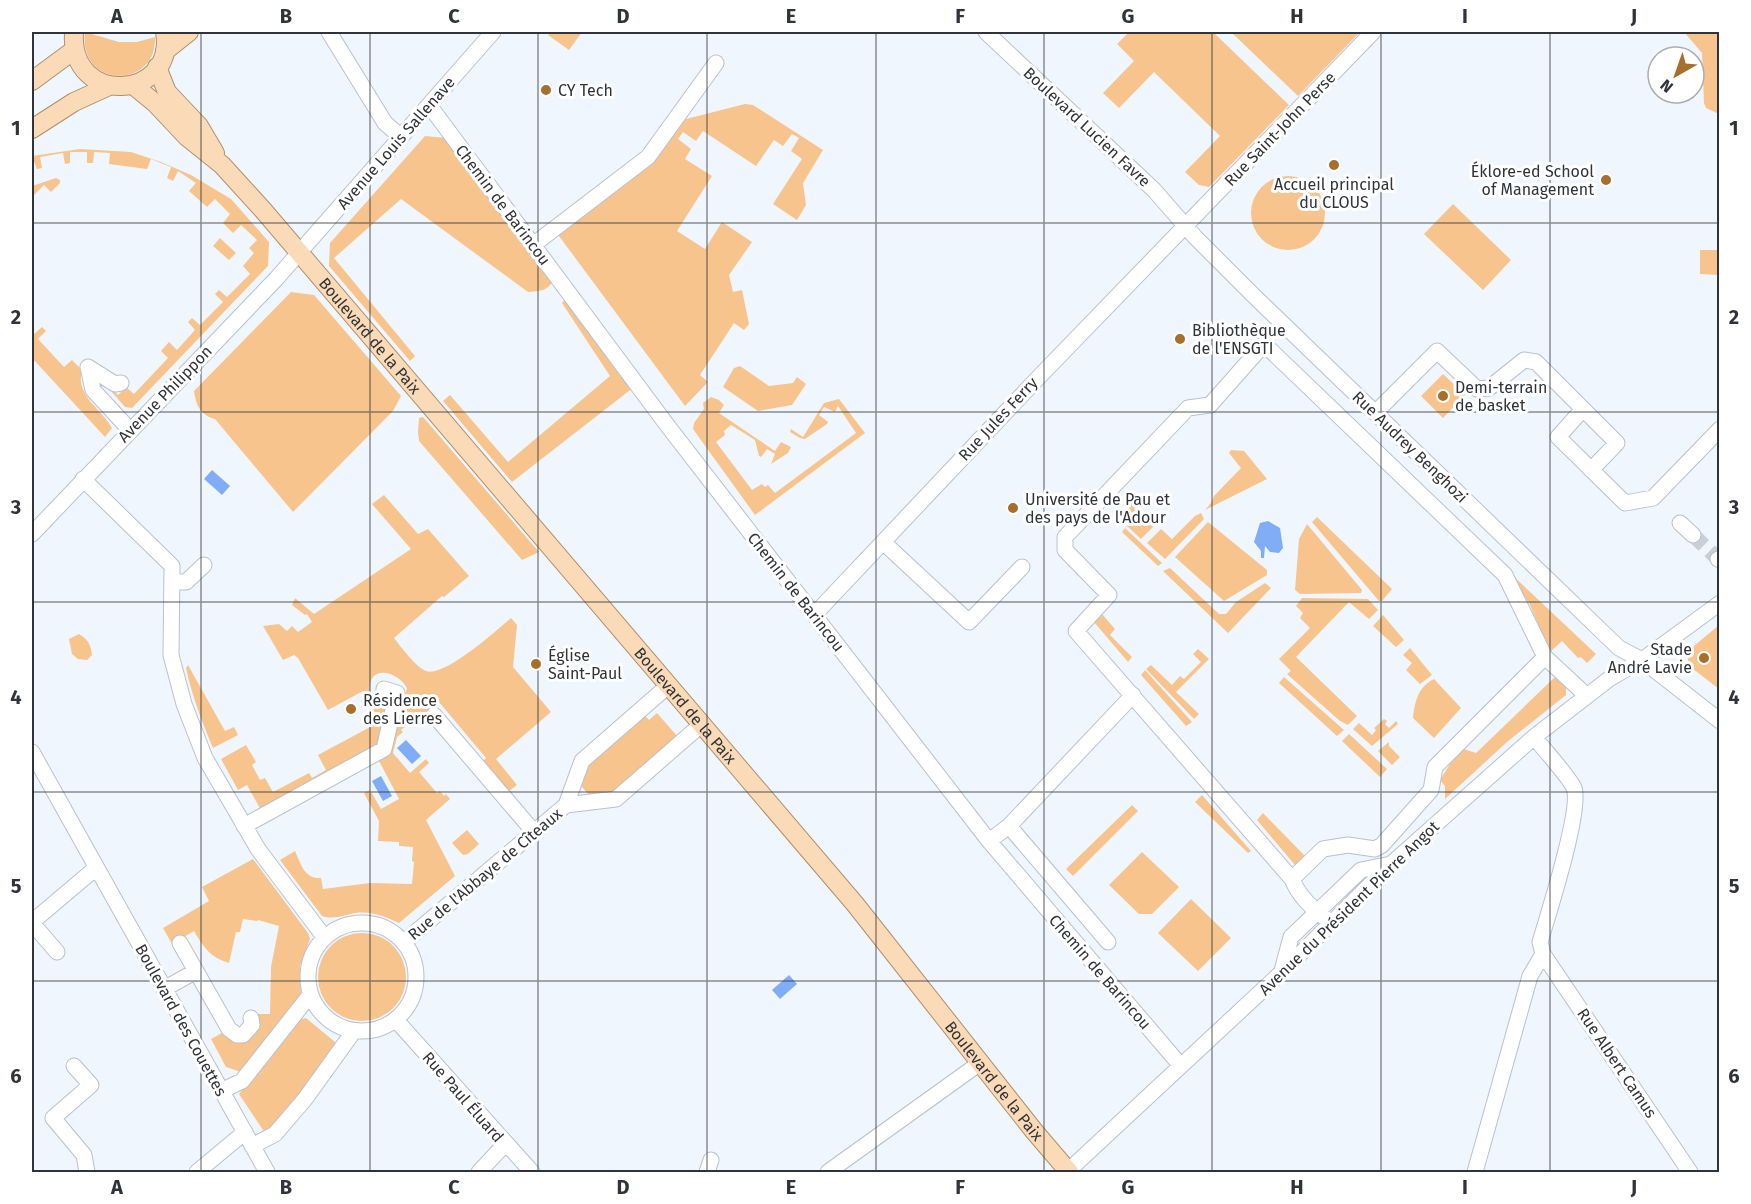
<svg xmlns="http://www.w3.org/2000/svg" width="1751" height="1204" viewBox="0 0 1751 1204" font-family="'Fira Sans',sans-serif">
	<style>
		.green { fill: #f7c48d }
		.water { fill: #80adf6 }
		.lines { fill: none; stroke-linecap: round; stroke-linejoin: round }
		.minor-tunnel { stroke: #cacfd7; stroke-width: 15; stroke-dasharray: 15 8; stroke-linecap: butt }
		.minor-casing { stroke: #b8c1ce; stroke-width: 17 }
		.major-casing { stroke: #b18f6c; stroke-width: 20 }
		.minor { stroke: #fff; stroke-width: 15 }
		.major { stroke: #fadab7; stroke-width: 18 }
		.grid { fill: none; stroke: #303339; stroke-width: 1.5; stroke-opacity: 0.55 }
		.poi-dot { fill: #a76f2c; stroke: #fff; stroke-width: 2 }
		.labels { text-anchor: middle; dominant-baseline: central; stroke-width: 6; stroke-linejoin: round; paint-order: stroke }
		.poi-label { font-size: 16px; fill: #303339; stroke: #fff; text-anchor: start }
		.street-label { font-size: 16px; fill: #303339; stroke: #fff }
		.neatline { fill: none; stroke: #303339; stroke-width: 2 }
		.grid-label { font-size: 20px; text-anchor: middle; font-weight: bold; fill: #303339 }
	</style>
	<rect width="100%" height="100%" fill="#f0f6fe"/>
	<!-- green -->
	<path class="green" d="M85,32L119,42H137L155,37C157,90 78,89 85,32Z
		M551,32H582L569,50L548,35Z
		M1129,32H1213L1289,105L1209,187L1199,185L1185,172L1220,136L1154,72L1119,108L1103,93L1134,61L1117,44Z
		M1231,32H1360L1298,96Z
		M1684,32H1719V114L1706,108L1704,103L1702,53Z
		M745,104L753,105L823,150L803,183L806,205L797,220L773,204L802,159L791,151L799,138L792,134L783,146L774,140L756,166L703,131L696,141L683,132L678,139L691,149L685,159L712,176L677,231L705,249L722,222L752,242L729,275L733,292L742,290L749,324L744,330L734,323L700,375L708,382L685,406L556,232L678,121Z
		M425,136L446,138L554,279C548,291 541,291 528,292L401,199L334,258L415,356L410,361L329,266L330,243Z
		M80,149L131,152L161,162L191,175L231,199L269,242L268,266L132,408L125,407L103,382L105,381L118,395L126,387L134,394L168,358L161,351L169,342L177,350L195,330L188,322L192,318L200,325L223,302L215,294L219,290L227,297L250,274L243,266L254,253L249,248L257,240L241,225L233,233L223,223L230,214L215,199L207,207L189,191L196,183L178,171L173,181L167,178L171,167L151,159L147,169L109,164L110,153L94,152L93,163H87V152H70V163L65,164L63,153L40,157L42,168L37,169L33,159H32V156Z
		M1251 213a37 37 0 1 1 74 0a37 37 0 1 1-74 0Z
		M56,178L60,180V183L51,192L44,185L32,197V186Z
		M1453,204L1511,260L1483,290L1424,234Z
		M220,238L236,253L229,260L213,246Z
		M1700,250H1719V275L1700,274Z
		M291,292L314,295L401,396L393,411L293,512L215,419C200,415 196,405 194,391Z
		M567,297L634,387L512,482L443,401L450,395L508,462L610,376L562,303Z
		M42,327L46,331L38,339L64,367L72,360L82,370C75,396 101,408 112,428L105,437L32,358V331L34,334Z
		M740,366L769,386L793,383L797,377L806,384L792,405L758,411L723,387L734,368Z
		M1443,374L1465,395L1443,418L1421,396Z
		M711,397L719,400L724,405L719,413L775,451L781,442L791,447L788,453L771,464L775,454L767,449L761,457L759,456L755,440L731,425L724,431L725,435L716,442L752,490L762,484L765,487L768,485L775,493L856,433L838,406L835,412L824,407L819,415L828,422L827,424L805,439L800,438L790,432L791,429L803,437L824,403L839,399L865,433L755,515L693,429L694,423L704,409L703,403Z
		M423,417L539,552L522,560L419,441L418,432L419,418Z
		M1231,450L1244,451L1267,479L1205,510L1211,503L1214,496L1241,468L1229,453Z
		M384,495L418,534L428,529L469,576L444,597L442,596L394,638C401,647 416,667 426,671C444,678 496,631 511,618L517,625L513,667L551,712L496,759L517,785L508,792L482,762L486,758L439,702L415,723L412,721L401,730L403,732L397,737L393,753L410,773L426,759L429,763L419,772L437,793L440,791L444,796L446,794L450,799L426,820L455,876L399,923C385,917 372,911 356,913C344,915 335,920 322,916L280,860L295,851C301,864 304,879 321,878L323,889L370,883L412,884L414,862L412,861L413,847L399,846V842L378,841L379,821L364,793L370,790L381,809L399,799L378,759L391,752L407,688C398,671 368,664 370,690C370,694 373,700 375,703L384,706L386,711L381,746L262,812L247,785L238,790L221,759L246,745L256,762L252,765L260,780L265,778L273,792L309,773L312,778L326,770L318,755L372,726L370,720L373,708L363,691L328,710L298,658L294,655L283,660L263,626L279,624L287,631L292,626L298,632L312,622L307,614L305,615L292,605L295,598L314,614L411,549L372,504Z
		M1130,498L1136,505L1134,509L1153,527L1141,539L1127,526L1136,517L1123,505Z
		M1201,513L1204,519L1165,559L1147,543L1161,529L1172,539L1195,516Z
		M1317,517L1392,589L1382,601H1379L1312,522Z
		M1208,522L1267,570V575L1224,601L1175,557Z
		M1307,524L1362,590L1361,593L1300,594L1295,590L1299,539Z
		M1125,528L1162,563L1158,566L1122,532Z
		M1170,568L1219,614H1226L1236,602L1265,583L1271,588L1228,633L1163,571Z
		M1509,572L1596,654L1587,663L1581,657L1578,658L1562,641L1550,652L1530,605Z
		M1302,598L1368,599L1378,610L1369,619L1349,602L1296,657L1357,716L1348,725L1340,721L1287,674L1291,671L1279,659L1310,628L1300,618L1303,613L1296,606Z
		M1102,614L1115,629L1110,635L1132,657L1128,662L1094,622Z
		M1383,615L1404,640L1396,647L1373,626Z
		M1719,625V689L1688,665V651Z
		M79,634C88,639 91,645 92,655L87,660L78,659L72,654L69,639Z
		M1410,648L1432,675L1420,684L1406,670L1412,663L1403,655Z
		M1198,649L1209,659L1176,692L1199,714L1194,719L1146,669L1151,665L1172,685L1180,676L1184,679L1201,662L1193,654Z
		M188,665L225,731L234,727L238,735L213,748C202,722 192,696 186,668Z
		M1145,670L1192,722L1186,726L1141,675Z
		M1556,676L1566,685V695L1507,742L1445,799V786L1440,780L1450,764L1464,749L1476,753Z
		M1284,677L1344,730L1337,736L1279,683Z
		M1434,679L1461,708L1434,738L1413,718C1415,701 1418,687 1434,679Z
		M643,713L649,720L657,713L678,737L614,792L590,796L582,787L580,781L583,768Z
		M1384,719L1387,721L1385,724L1389,728L1396,721L1398,724L1372,746L1353,729L1359,723L1372,735L1376,730L1374,728Z
		M1349,734L1387,769L1380,777L1342,741Z
		M1389,742V746L1400,757L1392,765L1378,751Z
		M1202,795L1251,851L1248,853L1195,802Z
		M1132,805L1138,811L1073,876L1066,869Z
		M1263,813L1305,856L1295,865L1257,820Z
		M467,830L479,844L468,854L463,855L452,843Z
		M1142,852L1179,887L1152,914H1139L1109,885Z
		M253,859L308,933L310,939L300,966L301,994L241,1072L226,1067L211,1039L222,1033L232,1040L249,1039L257,1030L256,1014H270L271,967L279,926L258,920L257,921L243,919L240,932H236L229,963C211,958 203,947 194,931L172,944L163,928L209,901L202,887Z
		M1191,899L1231,938L1198,971L1158,933Z
		M318 977a44 44 0 1 1 88 0a44 44 0 1 1-88 0Z
		M306,1018L335,1042L334,1052L273,1129L263,1130L239,1094L297,1020Z"/>
	<!-- water -->
	<path class="water" d="M212,470L230,486L222,495L204,479Z
		M1268,521L1280,528L1283,548L1279,553L1270,552L1265,546L1264,558H1261V551L1254,542L1260,523Z
		M406,740L421,756L412,764L397,748Z
		M381,776L392,796L383,801L372,781Z
		M789,975L797,984L780,999L772,990Z"/>
	<g class="lines">
		<!-- minor-tunnel -->
		<path class="minor-tunnel" d="M1693,535L1718,559"/>
		<defs>
			<path id="minor" d="M329,32L385,123L401,137
				M986,32L1154,190L1195,237L1254,296L1619,648L1642,660L1720,721
				M429,105L667,425L989,841L1181,1066
				M533,245L648,157L716,63
				M88,367L93,390L130,430
				M88,367L115,384L121,383
				M1583,409L1617,443L1591,470
				M1375,413L1437,351L1477,389L1489,388L1524,360L1536,362L1583,409L1558,437L1625,503L1653,498L1720,429
				M83,479L172,566L171,655L184,704L205,758L258,849L325,938
				M1680,523L1693,535
				M32,534L276,279L493,32
				M883,542L969,622L1022,567
				M1718,559L1720,560
				M172,582H186L204,565
				M814,615L1037,379L1373,32
				M1545,657L1587,696
				M669,685L582,761L566,805L616,799L702,724
				M434,715L534,832
				M1534,737C1542,747 1570,778 1574,788C1582,809 1548,915 1540,942L1543,954L1690,1172
				M32,752L267,1172
				M244,826L384,749L397,693L384,689
				M1009,826L1108,942
				M989,841L1009,826L1133,695
				M1292,879L1323,849L1348,845L1375,849L1382,845L1431,790L1435,767L1545,657L1505,575L1264,344L1210,405L1188,408L1065,537V550L1109,595L1076,631L1292,879C1299,897 1316,912 1331,922
				M32,922L96,868
				M308 977a54 54 0 1 1 108 0a54 54 0 1 1-108 0Z
				M32,923L57,952
				M404,942L566,805
				M180,943L229,1029L237,1035H243L252,1025L251,1018
				M1282,971L1291,937L1361,870L1391,864
				M164,989L196,971
				M396,1020L532,1172
				M74,1066L91,1085L53,1118L84,1155L87,1172
				M221,1091L242,1081L310,995
				M252,1146L275,1134L305,1099L354,1031
				M1068,1171L1282,972L1391,864L1534,737L1609,679L1642,660L1720,603
				M197,1172L245,1132
				M479,1172L505,1144
				M707,1172L711,1160
				M828,1172L980,1063
				M1475,1172L1530,976L1543,954"/>
			<g id="major">
				<path d="M74,32C69,108 177,100 165,32"/>
				<path d="M165,51L189,32"/>
				<path d="M157,67L167,92L199,126L215,153"/>
				<path d="M32,81L74,50"/>
				<path id="s1" d="M133,85L155,103L187,137L222,165L263,210L855,904L1034,1131L1069,1172"/>
				<path d="M32,129L74,102L109,86"/>
			</g>
		</defs>
		<!-- minor casing -->
		<use href="#minor" class="minor-casing"/>
		<!-- major casing -->
		<use href="#major" class="major-casing"/>
		<!-- minor -->
		<use href="#minor" class="minor"/>
		<!-- major -->
		<use href="#major" class="major"/>
	</g>
	<!-- grid -->
	<path class="grid" d="M201,32V1172M370,32V1172M538,32V1172M707,32V1172M876,32V1172M1044,32V1172M1212,32V1172M1381,32V1172M1550,32V1172M32,223H1720M32,412H1720M32,602H1720M32,792H1720M32,981H1720"/>
	<!-- markers -->
	<g class="poi-dot">
		<circle cx="546" cy="90" r="6"/>
		<circle cx="1334" cy="165" r="6"/>
		<circle cx="1606" cy="180" r="6"/>
		<circle cx="1180" cy="339" r="6"/>
		<circle cx="1443" cy="396" r="6"/>
		<circle cx="1013" cy="508" r="6"/>
		<circle cx="1704" cy="658" r="6"/>
		<circle cx="536" cy="664" r="6"/>
		<circle cx="351" cy="709" r="6"/>
	</g>
	<g class="labels">
		<!-- poi labels -->
		<g class="poi-label">
			<text x="558" y="90">CY Tech</text>
			<text x="1594" y="171" text-anchor="end">Éklore-ed School<tspan x="1594" dy="18">of Management</tspan></text>
			<text x="1334" y="184" text-anchor="middle">Accueil principal<tspan x="1334" dy="18">du CLOUS</tspan></text>
			<text x="1192" y="330">Bibliothèque<tspan x="1192" dy="18">de l'ENSGTI</tspan></text>
			<text x="1455" y="387">Demi-terrain<tspan x="1455" dy="18">de basket</tspan></text>
			<text x="1025" y="499">Université de Pau et<tspan x="1025" dy="18">des pays de l'Adour</tspan></text>
			<text x="1692" y="649" text-anchor="end">Stade<tspan x="1692" dy="18">André Lavie</tspan></text>
			<text x="548" y="655">Église<tspan x="548" dy="18">Saint-Paul</tspan></text>
			<text x="363" y="700">Résidence<tspan x="363" dy="18">des Lierres</tspan></text>
		</g>
		<!-- street labels -->
		<g class="street-label">
			<text transform="translate(1087 127) rotate(43)">Boulevard Lucien Favre</text>
			<text transform="translate(1280 129) rotate(-46)">Rue Saint-John Perse</text>
			<text transform="translate(396 143) rotate(-49)">Avenue Louis Sallenave</text>
			<text transform="translate(503 205) rotate(53)">Chemin de Barincou</text>
			<text stroke="none"><textPath href="#s1" startOffset="346">Boulevard de la Paix</textPath></text>
			<text transform="translate(165 394) rotate(-46)">Avenue Philippon</text>
			<text transform="translate(998 419) rotate(-47)">Rue Jules Ferry</text>
			<text transform="translate(1410 447) rotate(44)">Rue Audrey Benghozi</text>
			<text transform="translate(796 592) rotate(52)">Chemin de Barincou</text>
			<text stroke="none"><textPath href="#s1" startOffset="832">Boulevard de la Paix</textPath></text>
			<text transform="translate(485 874) rotate(-40)">Rue de l'Abbaye de Cîteaux</text>
			<text transform="translate(1349 908) rotate(-44)">Avenue du Président Pierre Angot</text>
			<text transform="translate(1100 972) rotate(49)">Chemin de Barincou</text>
			<text transform="translate(181 1020) rotate(61)">Boulevard des Couettes</text>
			<text transform="translate(1617 1063) rotate(56)">Rue Albert Camus</text>
			<text stroke="none"><textPath href="#s1" startOffset="1318">Boulevard de la Paix</textPath></text>
			<text transform="translate(463 1097) rotate(49)">Rue Paul Éluard</text>
		</g>
	</g>
	<!-- border -->
	<rect width="1751" height="1204" fill="none" stroke="#ffffff" stroke-width="66"/>
	<!-- north arrow -->
	<g transform="translate(1676 75) rotate(220)"><circle r="28" fill="#ffffff" stroke="#acadb0" stroke-width="1.5"/>
	<path d="M0-4.5L10 22L0 15L-10 22Z" fill="#a76f2c"/>
	<text y="-9" font-size="16" font-weight="bold" text-anchor="middle" fill="#303339">N</text>
	</g>
	<rect x="33" y="33" width="1685" height="1138" class="neatline"/>
	<g class="grid-label">
		<text x="117" y="23">A</text>
		<text x="286" y="23">B</text>
		<text x="454" y="23">C</text>
		<text x="623" y="23">D</text>
		<text x="791" y="23">E</text>
		<text x="960" y="23">F</text>
		<text x="1128" y="23">G</text>
		<text x="1297" y="23">H</text>
		<text x="1465" y="23">I</text>
		<text x="1634" y="23">J</text>
		<text x="16" y="135">1</text>
		<text x="1734" y="135">1</text>
		<text x="16" y="324">2</text>
		<text x="1734" y="324">2</text>
		<text x="16" y="514">3</text>
		<text x="1734" y="514">3</text>
		<text x="16" y="704">4</text>
		<text x="1734" y="704">4</text>
		<text x="16" y="893">5</text>
		<text x="1734" y="893">5</text>
		<text x="16" y="1083">6</text>
		<text x="1734" y="1083">6</text>
		<text x="117" y="1194">A</text>
		<text x="286" y="1194">B</text>
		<text x="454" y="1194">C</text>
		<text x="623" y="1194">D</text>
		<text x="791" y="1194">E</text>
		<text x="960" y="1194">F</text>
		<text x="1128" y="1194">G</text>
		<text x="1297" y="1194">H</text>
		<text x="1465" y="1194">I</text>
		<text x="1634" y="1194">J</text>
	</g>
</svg>
